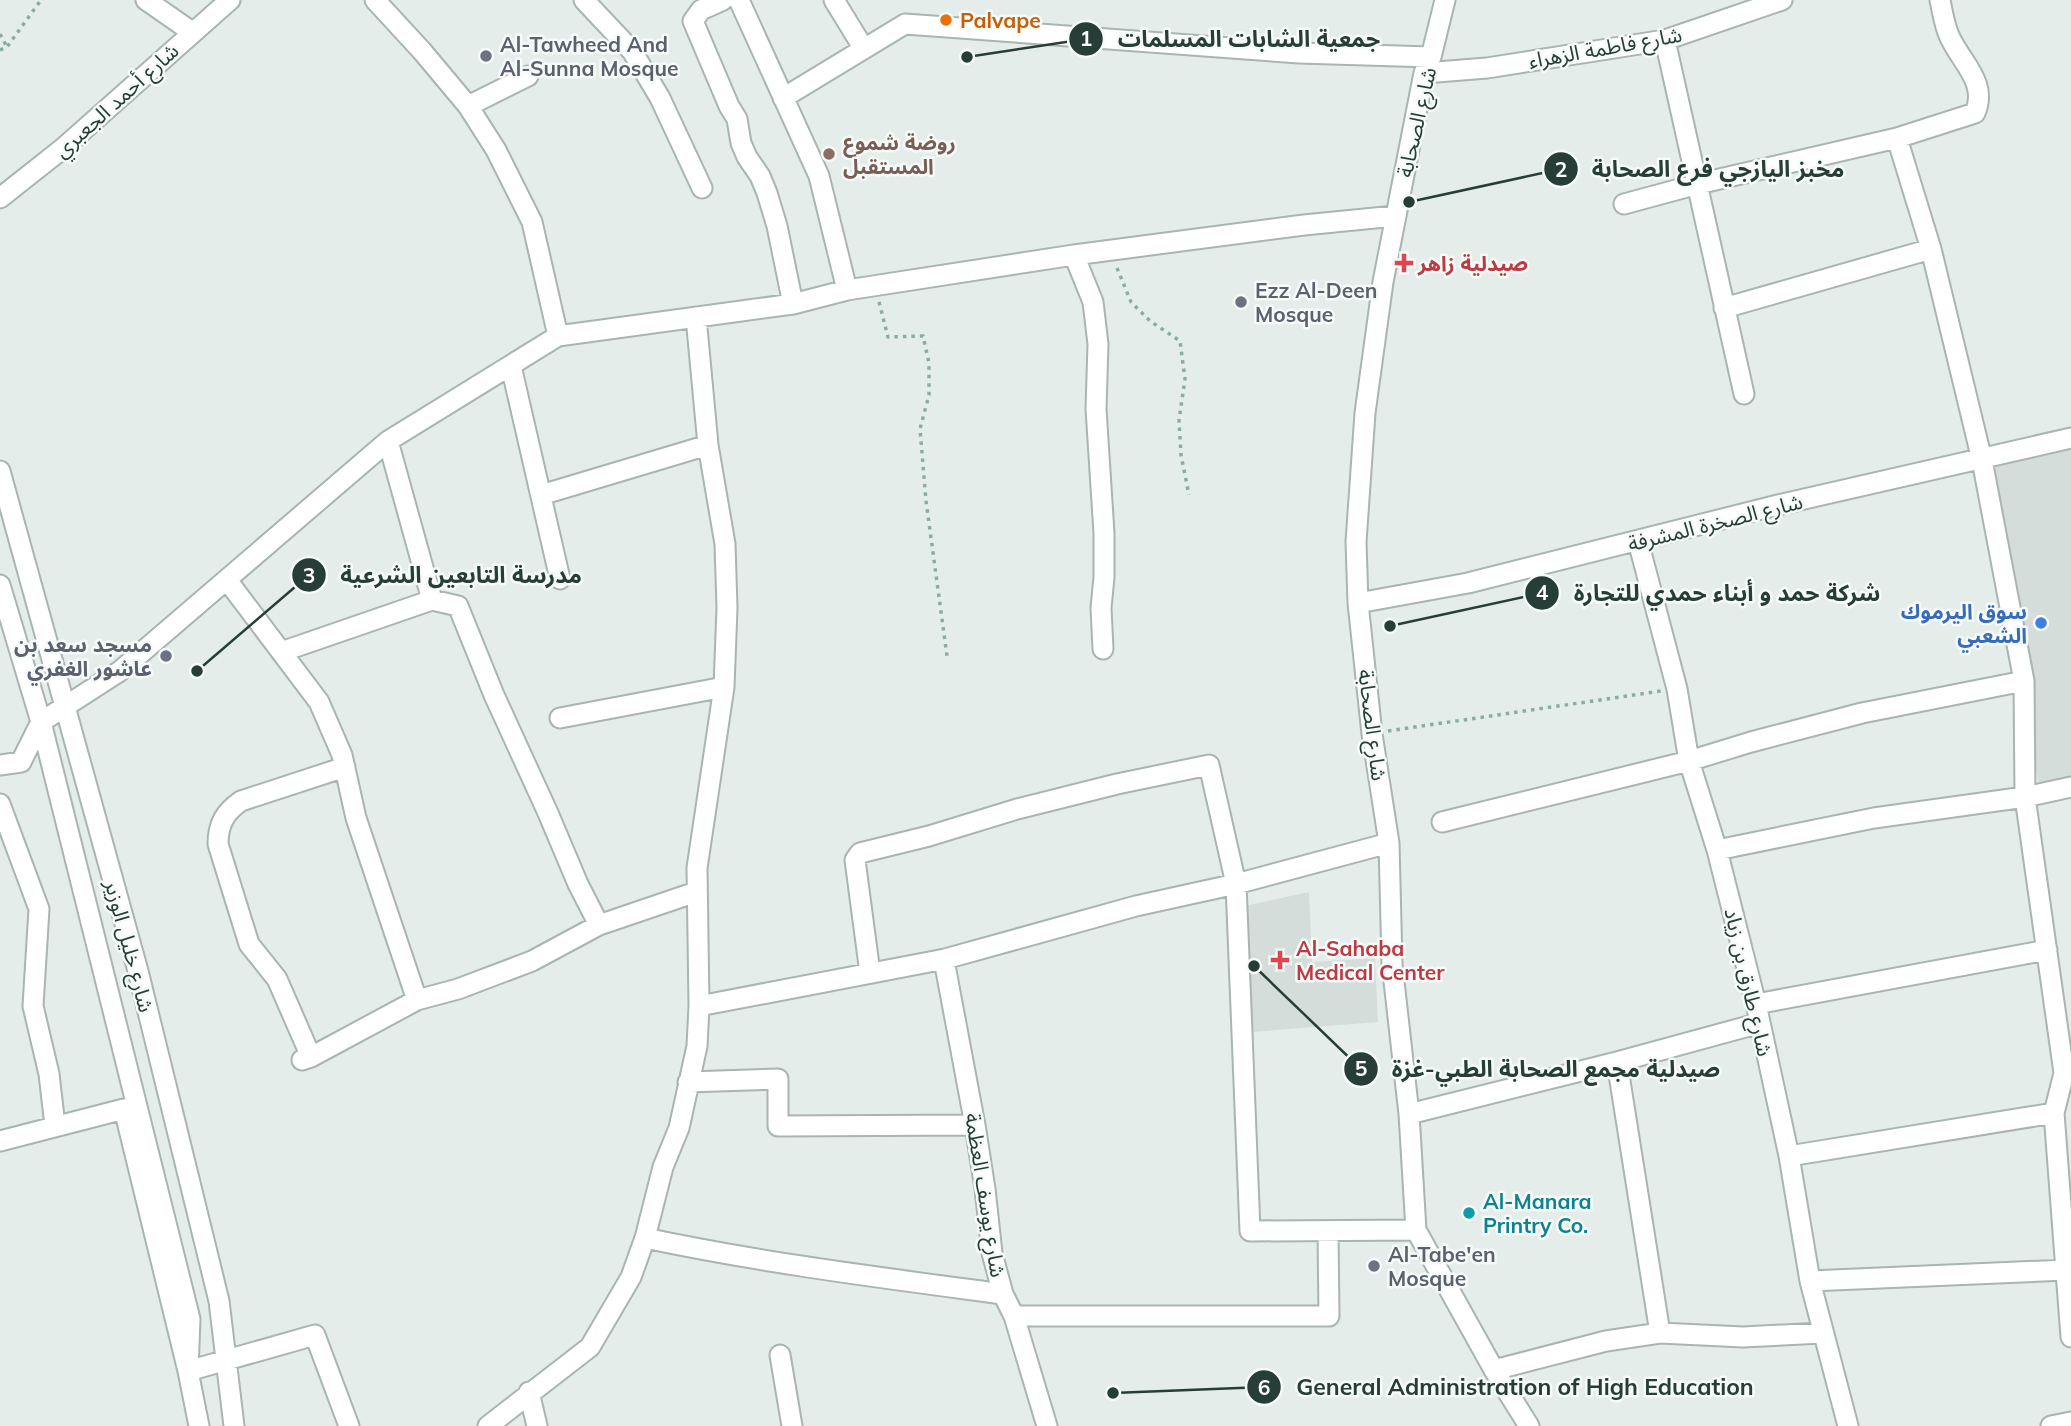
<svg xmlns="http://www.w3.org/2000/svg" width="2071" height="1426" viewBox="0 0 2071 1426" font-family="Mulish,'Noto Sans Arabic',sans-serif">
	<style>
		.built { fill: #d4ddd9 }
		.lines { fill: none; stroke-linecap: round; stroke-linejoin: round }
		.minor-casing { stroke: #a8b5b1; stroke-width: 23 }
		.path { stroke: #89aea1; stroke-width: 3.5; stroke-dasharray: 3.5 5; stroke-linecap: butt }
		.minor { stroke: #fff; stroke-width: 19 }
		.food-dot { fill: #e8710a; stroke: #f6faf8; stroke-width: 2.5 }
		.worship-dot { fill: #6b7280; stroke: #f6faf8; stroke-width: 2.5 }
		.education-dot { fill: #8d6e63; stroke: #f6faf8; stroke-width: 2.5 }
		.health-dot { fill: #e0444e; stroke: #f6faf8; stroke-width: 2.5 }
		.shop-dot { fill: #3f7fe0; stroke: #f6faf8; stroke-width: 2.5 }
		.culture-dot { fill: #0f9aa8; stroke: #f6faf8; stroke-width: 2.5 }
		.labels { text-anchor: middle; dominant-baseline: central; stroke-width: 5; stroke-linejoin: round; paint-order: stroke }
		.food-label { font-size: 21px; font-weight: bold; fill: #c56008; stroke: #f6faf8; text-anchor: start }
		.worship-label { font-size: 21px; font-weight: bold; fill: #5b616d; stroke: #f6faf8; text-anchor: start }
		.street-label { font-size: 21px; fill: #263e37; stroke: #f6faf8 }
		.education-label { font-size: 21px; font-weight: bold; fill: #785e54; stroke: #f6faf8; text-anchor: start }
		.health-label { font-size: 21px; font-weight: bold; fill: #be3a42; stroke: #f6faf8; text-anchor: start }
		.shop-label { font-size: 21px; font-weight: bold; fill: #366cbe; stroke: #f6faf8; text-anchor: end }
		.culture-label { font-size: 21px; font-weight: bold; fill: #0d838f; stroke: #f6faf8; text-anchor: start }
		.leader { fill: none; stroke: #263e37; stroke-width: 2.5 }
		.callout-dot { fill: #263e37; stroke: #f6faf8; stroke-width: 2.5 }
		.mark-label { font-size: 21px; text-anchor: middle; font-weight: bold; fill: #fff }
		.callout-label { font-size: 23px; text-anchor: middle; font-weight: bold; fill: #263e37; stroke: #f6faf8; stroke-width: 5; stroke-linejoin: round; paint-order: stroke }
	</style>
	<rect width="100%" height="100%" fill="#e5edea"/>
	<!-- built -->
	<path class="built" d="M2071,443V779L2039,786L1983,468Z
		M1309,892L1312,962L1375,958L1378,1022L1252,1032L1245,906Z"/>
	<g class="lines">
		<defs>
			<path id="minor" d="M146,0L192,32
				M375,0L422,51L468,106L496,150L532,222L558,336
				M584,0L632,51L660,98L702,188
				M723,0L701,10L693,21L729,106L737,119L741,143L747,157L760,176L767,193L777,226L793,304
				M739,0L819,176L847,290
				M834,0L864,49
				M1445,0L1431,57L1424,73L1383,282L1365,413L1356,542L1358,603L1372,734L1389,843L1392,964L1409,1114L1416,1230L1494,1370L1529,1426
				M1665,40L1744,394
				M1424,73L1487,68L1665,40L1782,0
				M783,98L905,24L1299,53L1431,57
				M468,106L528,76
				M0,198L62,149L230,0
				M1624,204L1698,184L1897,138
				M1931,249L1982,460L2024,681L2025,797L2071,787
				M1074,255L1093,302L1098,344L1096,409L1104,533V577L1101,608L1103,649
				M1724,308L1931,249L1897,138L1975,113C1989,81 1958,60 1948,33C1944,22 1942,11 1940,0
				M511,366L560,579
				M0,471L138,971L219,1301L234,1426
				M541,495L708,445L696,317
				M1638,541L1677,689L1689,761L1717,850L1756,1004L1789,1156L1810,1281L1848,1426
				M227,580L319,702L342,755L356,818L417,1000
				M0,585L41,722L190,1319L188,1371L199,1426
				M432,600L388,441L558,336L793,304L847,290L1074,255L1304,225L1395,216
				M1358,603L1468,583L1778,505L2071,438
				M281,652L432,600L458,606L494,695L548,813L578,884L599,925L696,892
				M560,718L724,687
				M0,765L21,762L41,722L120,671L388,441
				M0,804L39,909L33,1006L49,1074L55,1126
				M1442,822L1689,761L1751,742L1862,713L2024,681
				M1717,850L1874,818L2025,797L2064,1073L2054,1113
				M944,960L975,1125L985,1189L992,1253L1003,1294L1014,1316L1047,1426
				M870,973L855,860L860,853L929,836L1017,809L1117,784L1209,765L1236,884L1250,1231L1416,1230
				M1756,1004L2047,950
				M699,1006L945,959L1136,906L1236,884L1389,843
				M311,1057L277,979L249,944L218,844C218,824 225,812 241,801L345,767
				M302,1060L311,1057L417,1000L458,989L532,961L599,925
				M1617,1062L1660,1333
				M688,1082L778,1079V1126L975,1125
				M1409,1114L1617,1062L1760,1023
				M0,1141L124,1109L188,1371L315,1335L349,1426
				M1789,1156L2054,1113L2071,1337
				M645,1238C763,1263 883,1278 1003,1294
				M1810,1281L2066,1270
				M1014,1316H1329L1328,1231
				M780,1355L792,1426
				M1494,1370L1606,1341L1660,1333L1743,1337L1822,1333
				M529,1392L537,1426
				M488,1426L590,1347L631,1277L645,1238L663,1167L679,1128L697,1046L699,1006L697,868L724,687L727,608L725,544L708,445
				M2051,1426L2071,1422"/>
		</defs>
		<!-- minor casing -->
		<use href="#minor" class="minor-casing"/>
		<!-- path -->
		<path class="path" d="M0,34L7,47
			M0,50L7,47L41,0
			M1117,268L1131,302L1150,321L1180,341L1185,379L1179,420L1181,455L1189,495
			M879,302L888,337L923,336L929,363V395L920,429L926,501L947,656
			M1388,731L1661,691"/>
		<!-- minor -->
		<use href="#minor" class="minor"/>
	</g>
	<!-- markers -->
	<circle class="food-dot" cx="946" cy="20" r="7"/>
	<g class="worship-dot">
		<circle cx="486" cy="56" r="7"/>
		<circle cx="1241" cy="302" r="7"/>
		<circle cx="166" cy="656" r="7"/>
		<circle cx="1374" cy="1266" r="7"/>
	</g>
	<circle class="education-dot" cx="829" cy="154" r="7"/>
	<g class="health-dot">
		<path d="M1400.5 252.5h7v7h7v7h-7v7h-7v-7h-7v-7h7z"/>
		<path d="M1276.5 949.5h7v7h7v7h-7v7h-7v-7h-7v-7h7z"/>
	</g>
	<circle class="shop-dot" cx="2041" cy="623" r="7"/>
	<circle class="culture-dot" cx="1469" cy="1213" r="7"/>
	<g class="labels">
		<!-- food labels -->
		<g class="food-label">
			<text x="960" y="20">Palvape</text>
		</g>
		<!-- worship labels -->
		<g class="worship-label">
			<text x="500" y="44">Al-Tawheed And<tspan x="500" dy="24">Al-Sunna Mosque</tspan></text>
			<text x="1255" y="290">Ezz Al-Deen<tspan x="1255" dy="24">Mosque</tspan></text>
			<text x="152" y="644" text-anchor="end">مسجد سعد بن<tspan x="152" dy="24">عاشور الغفري</tspan></text>
			<text x="1388" y="1254">Al-Tabe'en<tspan x="1388" dy="24">Mosque</tspan></text>
		</g>
		<!-- street labels -->
		<g class="street-label">
			<text transform="translate(1605 47) rotate(-10)">شارع فاطمة الزهراء</text>
			<text transform="translate(116 100) rotate(-42)">شارع أحمد الجعبري</text>
			<text transform="translate(1416 122) rotate(-77)">شارع الصحابة</text>
			<text transform="translate(1715 522) rotate(-14)">شارع الصخرة المشرفة</text>
			<text transform="translate(1373 725) rotate(83)">شارع الصحابة</text>
			<text transform="translate(130 946) rotate(75)">شارع خليل الوزير</text>
			<text transform="translate(1749 982) rotate(77)">شارع طارق بن زياد</text>
			<text transform="translate(986 1195) rotate(81)">شارع يوسف العظمة</text>
		</g>
		<!-- education labels -->
		<g class="education-label">
			<text x="843" y="142">روضة شموع<tspan x="843" dy="24">المستقبل</tspan></text>
		</g>
		<!-- health labels -->
		<g class="health-label">
			<text x="1418" y="263">صيدلية زاهر</text>
			<text x="1296" y="948">Al-Sahaba<tspan x="1296" dy="24">Medical Center</tspan></text>
		</g>
		<!-- shop labels -->
		<g class="shop-label">
			<text x="2027" y="611">سوق اليرموك<tspan x="2027" dy="24">الشعبي</tspan></text>
		</g>
		<!-- culture labels -->
		<g class="culture-label">
			<text x="1483" y="1201">Al-Manara<tspan x="1483" dy="24">Printry Co.</tspan></text>
		</g>
	</g>
	<!-- callouts -->
	<path class="leader" d="M967 57L1086 39M1409 202L1561 169M197 671L309 575M1390 626L1542 593M1254 966L1361 1069M1113 1393L1264 1387"/>
	<g class="callout-dot">
		<circle cx="967" cy="57" r="7"/>
		<circle cx="1409" cy="202" r="7"/>
		<circle cx="197" cy="671" r="7"/>
		<circle cx="1390" cy="626" r="7"/>
		<circle cx="1254" cy="966" r="7"/>
		<circle cx="1113" cy="1393" r="7"/>
		<circle cx="1086" cy="39" r="18"/>
		<circle cx="1561" cy="169" r="18"/>
		<circle cx="309" cy="575" r="18"/>
		<circle cx="1542" cy="593" r="18"/>
		<circle cx="1361" cy="1069" r="18"/>
		<circle cx="1264" cy="1387" r="18"/>
	</g>
	<g class="mark-label">
		<text x="1086" y="46">1</text>
		<text x="1561" y="177">2</text>
		<text x="309" y="583">3</text>
		<text x="1542" y="600">4</text>
		<text x="1361" y="1076">5</text>
		<text x="1264" y="1395">6</text>
	</g>
	<g class="callout-label">
		<text x="1249" y="47">جمعية الشابات المسلمات</text>
		<text x="1718" y="177">مخبز اليازجي فرع الصحابة</text>
		<text x="461" y="583">مدرسة التابعين الشرعية</text>
		<text x="1727" y="601">شركة حمد و أبناء حمدي للتجارة</text>
		<text x="1556" y="1077">صيدلية مجمع الصحابة الطبي-غزة</text>
		<text x="1525" y="1395">General Administration of High Education</text>
	</g>
</svg>
